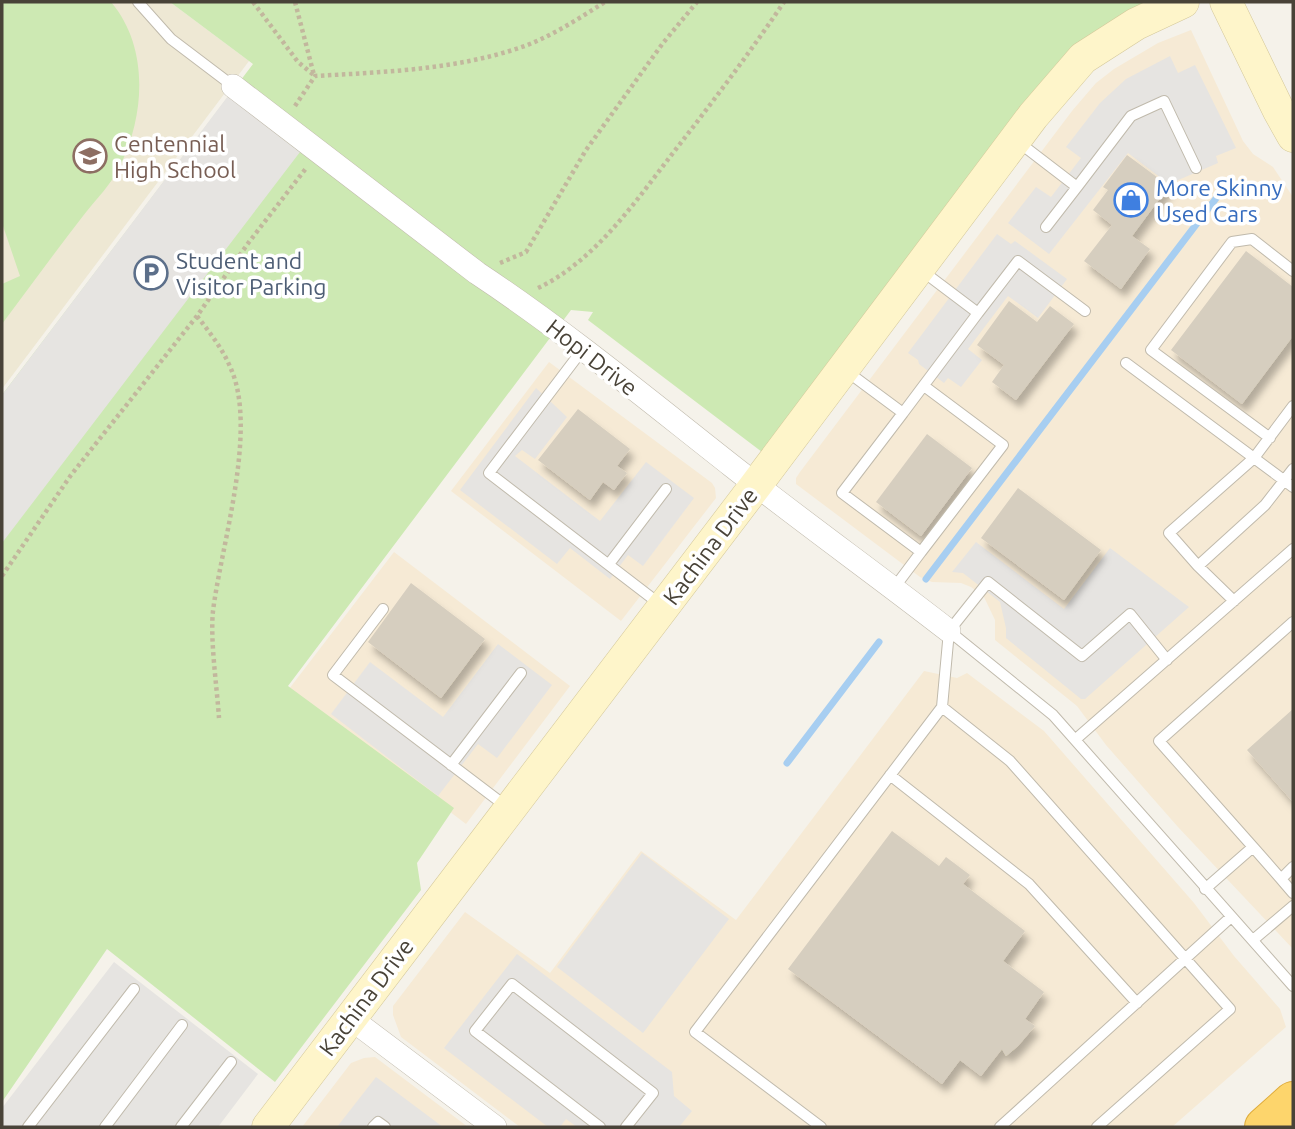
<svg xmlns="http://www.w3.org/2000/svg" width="1295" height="1129" viewBox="0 0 1295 1129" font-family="Ubuntu,sans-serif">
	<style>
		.commercial { fill: #f6ead5 }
		.education { fill: #eee8d4 }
		.green { fill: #cde9b3 }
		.parking { fill: #e6e4e1 }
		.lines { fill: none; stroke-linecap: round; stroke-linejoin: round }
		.stream { stroke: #a7cef1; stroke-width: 7 }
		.building { fill: #d6cebf; filter: url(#shadow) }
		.lane-casing { stroke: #c0baac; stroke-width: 12 }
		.street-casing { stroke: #c0baac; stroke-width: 24 }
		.secondary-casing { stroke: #d4c89a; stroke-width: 33 }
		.highway-casing { stroke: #deab3b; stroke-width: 40 }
		.path { stroke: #c2b79d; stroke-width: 4.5; stroke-dasharray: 3.5 3.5; stroke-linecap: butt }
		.lane { stroke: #fff; stroke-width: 10 }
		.street { stroke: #fff; stroke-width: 23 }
		.secondary { stroke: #fef5ca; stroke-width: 32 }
		.highway { stroke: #fdd56c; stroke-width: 38 }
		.labels { text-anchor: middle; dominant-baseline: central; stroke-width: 7; stroke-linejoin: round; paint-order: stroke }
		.education-label { font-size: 23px; fill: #785e54; stroke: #fff; text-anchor: start }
		.shop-label { font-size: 23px; fill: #366cbe; stroke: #fff; text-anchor: start }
		.service-label { font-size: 23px; fill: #4e5e75; stroke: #fff; text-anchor: start }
		.street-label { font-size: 23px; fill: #494338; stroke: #fff }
	</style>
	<defs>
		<filter id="shadow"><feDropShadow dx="4.5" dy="8" stdDeviation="3.5" flood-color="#0004"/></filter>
	</defs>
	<rect width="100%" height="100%" fill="#f5f2ea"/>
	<!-- commercial -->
	<path class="commercial" d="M1191,30L1243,141L1253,154L1273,167L1293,197V949L1178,827L1106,745L1077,706L995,640V620L984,597L971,587L961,583L932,582L920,577L796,484V478L800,472L1072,111L1096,83L1114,69L1158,43Z
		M549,362L712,483L715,488L716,498L621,621L451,491Z
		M394,552L570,686L466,824L289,689Z
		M924,671L957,678L967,673L1044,731L1194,903L1234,956L1280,1009L1286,1027L1172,1127H520L401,1037L393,1015V1006L465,912L550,973L641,851L736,920Z
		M375,1057L468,1127H302L351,1063L364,1058Z"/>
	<!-- education -->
	<path class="education" d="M2,2H170L249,61L2,389Z"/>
	<!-- green -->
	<path class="green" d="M2,2H111C149,47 145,113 121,164C113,183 95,200 83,216C55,252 29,288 2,324V284L20,276L2,223Z
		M170,2H1180L1133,24L762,452L588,320L593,312L571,310L288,686L454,808L417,863L421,890L275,1082L107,949L2,1102V395L253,64Z"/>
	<!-- parking -->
	<path class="parking" d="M1170,56L1178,73L1195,65L1236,148L1216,156L1218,163L1169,184L1128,153L1049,254L1008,223L1036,187L1051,197L1081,158L1066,147L1100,103L1126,79Z
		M228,96L300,152L2,543V395Z
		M997,234L1011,244L1015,241L1067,279L1038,318L1008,296L968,349L982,360L961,387L948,378L944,383L919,364L918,360L908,353Z
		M536,388L567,417L535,459L522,450L515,456L600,521L646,462L694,498L643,566L628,555L610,579L570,548L557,564L460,490Z
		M976,542L1064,609L1110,548L1189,607L1085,699H1081L1006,638V628L1000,602L963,573L952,572Z
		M498,644L552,685L497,758L478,744L438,796L331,714L370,662L443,717Z
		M642,853L729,919L643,1033L557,967Z
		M517,954L672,1072L674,1096L692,1111L679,1127H577L566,1119L560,1127H548L444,1048Z
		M114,962L258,1074L218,1127H2V1108Z
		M376,1077L443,1127H337Z"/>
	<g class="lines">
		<!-- stream -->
		<path class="stream" d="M926,579L1227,184
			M787,763L879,642"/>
	</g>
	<!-- building -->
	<path class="building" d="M1127,155L1169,186L1132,236L1150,249L1121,289L1084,261L1112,225L1093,210L1108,190L1103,187Z
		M1246,251L1293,287V336L1242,404L1171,350Z
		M1009,301L1037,322L1050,306L1074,324L1016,400L992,382L1004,365L977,345Z
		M578,409L630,449L617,466L627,473L614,490L603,482L590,500L538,460Z
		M927,434L972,468L921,536L876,502Z
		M1018,488L1101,550L1064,600L981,538Z
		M411,583L485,639L441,698L368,642Z
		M1293,709V802L1247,750Z
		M892,831L939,866L946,857L970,875L963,884L1025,931L1003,961L1044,992L1025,1019L1035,1026L1018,1046L1006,1056L1002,1049L981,1076L960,1060L942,1084L788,969Z"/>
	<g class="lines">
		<defs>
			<path id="lane" d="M138,2L171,39L233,86
				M1017,141L1077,187L1131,116L1164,101L1196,168
				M1046,227L1077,187
				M978,313L1018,261L1085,311
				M583,349L489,473L661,605
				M1126,363L1254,458L1169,533L1198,566L1265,505L1293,469
				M845,370L903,413L842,493L921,552L894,588
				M1293,406L1254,458L1293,487
				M903,413L978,313L921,270
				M1270,438L1151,350L1232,242L1252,239L1293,271
				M921,552L1003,445L924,386
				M609,564L666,489
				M1198,566L1234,601
				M383,609L333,675L507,807
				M949,631L1053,715L1293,986
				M942,707L1010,761L1230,1009L1097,1127
				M1076,739L1293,549
				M451,765L521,673
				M890,775L1029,884L1137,1003
				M1253,847L1159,741L1293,622
				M1293,867L1281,879L1293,893
				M1205,889L1253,847L1281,879
				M1253,940L1293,906
				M28,1127L134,989
				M105,1127L182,1025
				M181,1127L231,1062
				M373,1127L378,1122L385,1127
				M600,1127L475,1031L512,984L653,1093L626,1127
				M821,1127L695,1032L942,707L949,631L988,582L1082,656L1130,614L1167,660
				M1000,1127L1231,917"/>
			<path id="street" d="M233,86L477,273C566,332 648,400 732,466C803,522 877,575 949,631
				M350,1018L495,1127"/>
			<path id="secondary" d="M1226,2L1279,111L1293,136
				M268,1127L756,485L1033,116L1083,58L1136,24L1183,2"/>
			<path id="highway" d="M1264,1127L1293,1101"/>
		</defs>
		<!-- lane casing -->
		<use href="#lane" class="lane-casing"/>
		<!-- street casing -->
		<use href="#street" class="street-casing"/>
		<!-- secondary casing -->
		<use href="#secondary" class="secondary-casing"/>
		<!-- highway casing -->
		<use href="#highway" class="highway-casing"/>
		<!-- path -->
		<path class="path" d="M253,2L298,62L315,76
			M295,2L314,75
			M295,106L315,76C383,72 453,70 519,48C549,38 578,19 605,2
			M500,263L526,252L586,150L663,43L697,2
			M538,288C595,261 635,202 673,153C711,104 749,54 784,2
			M197,316C210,333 223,349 231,369C258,430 221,546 213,611C210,641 217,687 219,718
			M2,576L71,475L197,316L249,242L307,167"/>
		<!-- lane -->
		<use href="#lane" class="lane"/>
		<!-- street -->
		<use href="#street" class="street"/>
		<!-- secondary -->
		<use href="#secondary" class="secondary"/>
		<!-- highway -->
		<use href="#highway" class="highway"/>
	</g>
	<!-- icons -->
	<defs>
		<symbol id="school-ring" viewBox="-11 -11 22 22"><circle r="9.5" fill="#fff" stroke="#8d6e63" stroke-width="1.5"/><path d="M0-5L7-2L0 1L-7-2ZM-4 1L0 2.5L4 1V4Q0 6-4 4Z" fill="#8d6e63"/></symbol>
		<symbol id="shop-ring" viewBox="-11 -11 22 22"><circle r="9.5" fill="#fff" stroke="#3f7fe0" stroke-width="1.5"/><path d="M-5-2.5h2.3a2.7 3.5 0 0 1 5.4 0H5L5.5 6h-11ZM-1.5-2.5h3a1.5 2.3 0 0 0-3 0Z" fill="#3f7fe0"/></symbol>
		<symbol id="parking-ring" viewBox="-11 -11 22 22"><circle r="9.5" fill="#fff" stroke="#5c6f8a" stroke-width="1.5"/><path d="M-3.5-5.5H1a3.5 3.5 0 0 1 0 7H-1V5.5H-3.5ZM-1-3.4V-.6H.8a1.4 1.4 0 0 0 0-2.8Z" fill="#5c6f8a"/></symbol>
	</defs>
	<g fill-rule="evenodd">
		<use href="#school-ring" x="71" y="137" width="38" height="38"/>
		<use href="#shop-ring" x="1112" y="181" width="38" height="38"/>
		<use href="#parking-ring" x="132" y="254" width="38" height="38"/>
	</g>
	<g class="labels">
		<!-- education labels -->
		<g class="education-label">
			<text x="114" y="143">Centennial<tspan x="114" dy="26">High School</tspan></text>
		</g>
		<!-- shop labels -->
		<g class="shop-label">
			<text x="1156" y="187">More Skinny<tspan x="1156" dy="26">Used Cars</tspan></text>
		</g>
		<!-- service labels -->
		<g class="service-label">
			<text x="176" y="260">Student and<tspan x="176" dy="26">Visitor Parking</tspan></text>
		</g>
		<!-- street labels -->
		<g class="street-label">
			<text transform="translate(592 357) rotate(38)">Hopi Drive</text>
			<text transform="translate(710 546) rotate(-53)">Kachina Drive</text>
			<text transform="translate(366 997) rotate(-53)">Kachina Drive</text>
		</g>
	</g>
	<!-- border -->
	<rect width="1295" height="1129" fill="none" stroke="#494338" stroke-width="7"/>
</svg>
